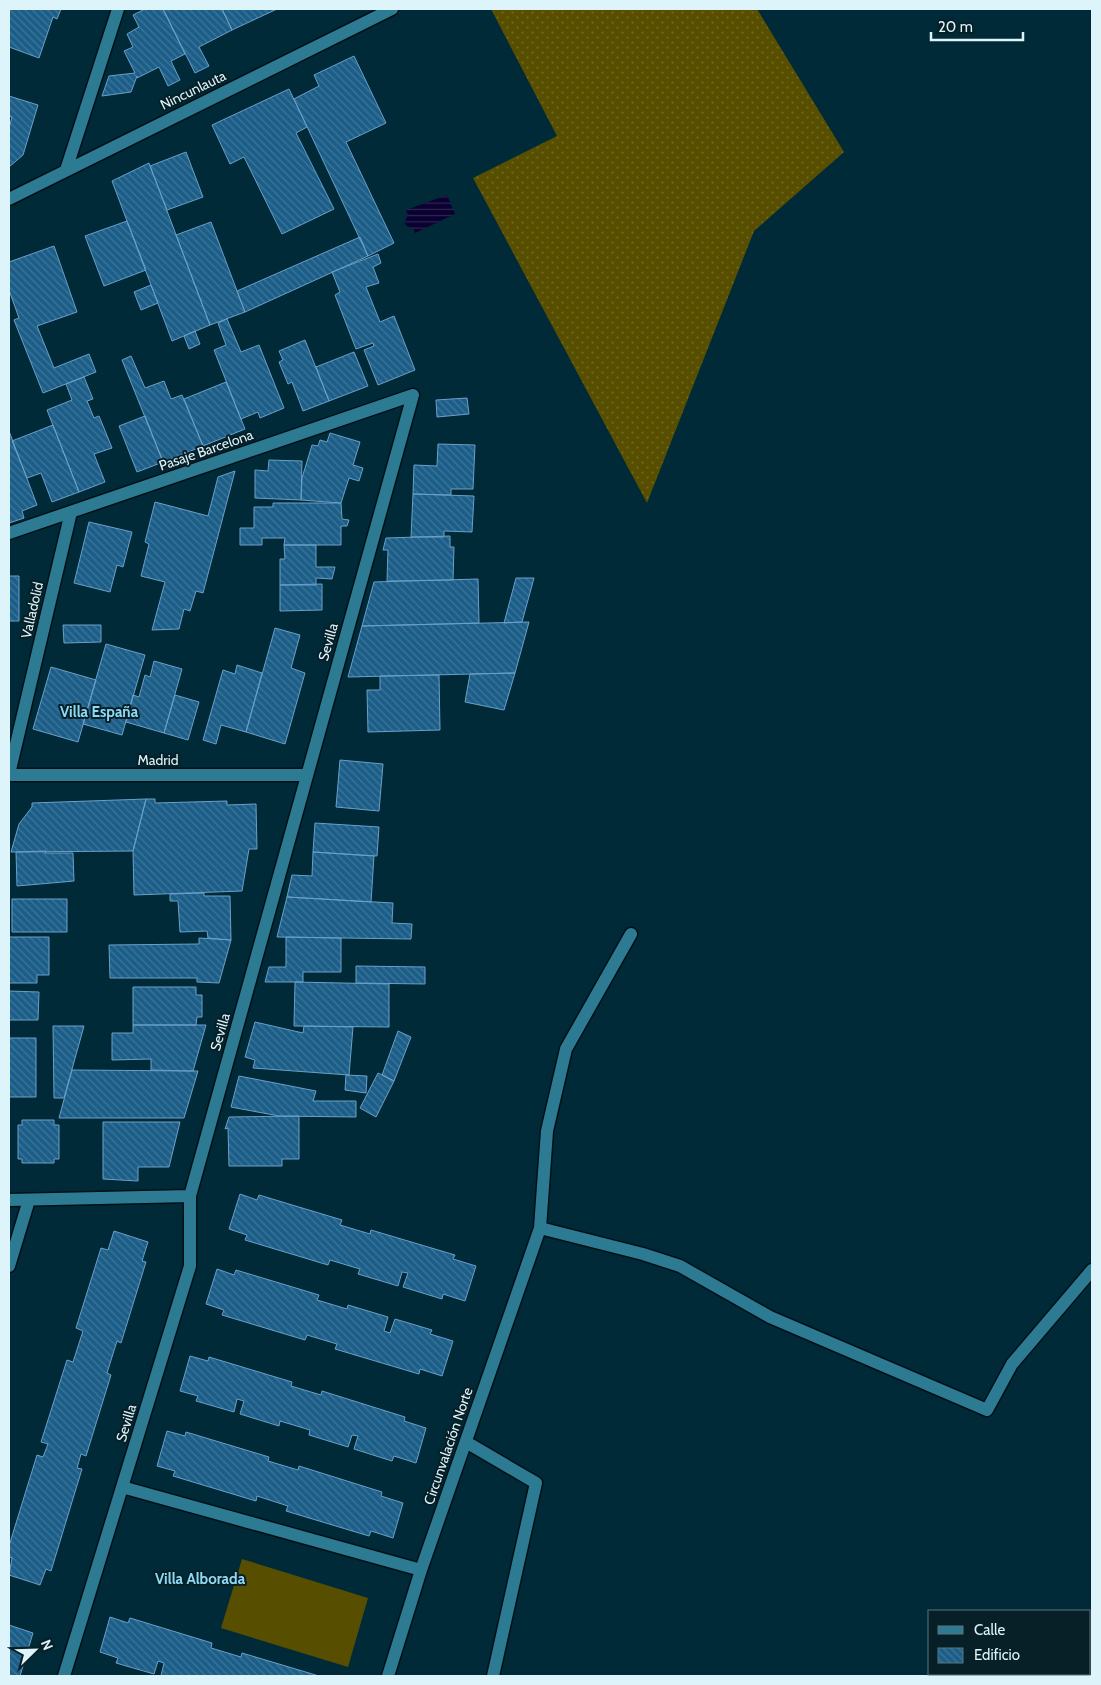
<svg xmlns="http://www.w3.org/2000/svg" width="1101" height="1685" viewBox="0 0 1101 1685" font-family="Cabin,sans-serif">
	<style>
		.grass { fill: url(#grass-dots) }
		.garden { fill: #574e00 }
		.water { fill: url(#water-rules) }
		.building { fill: url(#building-back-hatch); stroke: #6aa0c9 }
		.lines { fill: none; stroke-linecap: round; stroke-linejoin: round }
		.street-casing { stroke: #001119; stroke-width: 15 }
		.street { stroke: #2c7b93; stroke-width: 12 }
		.labels { text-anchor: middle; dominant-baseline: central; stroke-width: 4; stroke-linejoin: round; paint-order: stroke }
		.street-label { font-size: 14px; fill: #def4fb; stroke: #071f27 }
		.neighbourhood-label { font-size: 15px; font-weight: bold; fill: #8ddaf4; stroke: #071f27 }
	</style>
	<defs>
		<pattern id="grass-dots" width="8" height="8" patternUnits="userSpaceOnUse" patternTransform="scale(1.25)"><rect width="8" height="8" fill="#574e00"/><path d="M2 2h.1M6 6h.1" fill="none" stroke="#6f6826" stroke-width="1.8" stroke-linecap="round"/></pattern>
		<pattern id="water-rules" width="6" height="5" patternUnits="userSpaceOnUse" patternTransform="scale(1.25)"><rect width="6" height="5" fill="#0a0031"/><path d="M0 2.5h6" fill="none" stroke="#2d2650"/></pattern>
		<pattern id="building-back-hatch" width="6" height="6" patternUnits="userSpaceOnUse" patternTransform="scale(1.25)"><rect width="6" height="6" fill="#1c5e88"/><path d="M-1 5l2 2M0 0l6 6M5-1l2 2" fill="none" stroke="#3d769a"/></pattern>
	</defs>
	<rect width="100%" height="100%" fill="#002a37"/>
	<!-- grass -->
	<path class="grass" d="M491,9H757L844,152L754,231L647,503L473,178L557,136Z"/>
	<!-- garden -->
	<path class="garden" d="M242,1559L368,1598L348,1667L221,1628Z"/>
	<!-- water -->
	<path class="water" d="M447,195L455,214L415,233L413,227H408L404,223L408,215L406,210Z"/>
	<!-- building -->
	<path class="building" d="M9,9H61L57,19L53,17L39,58L9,47Z
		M145,9H163L185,54L171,61L180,80L168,86L159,67L137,78V76L131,92L102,96L109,76L135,73L124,51L133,47L127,34L139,27L133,15Z
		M163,9H222L232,30L199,47L209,66L195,73Z
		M222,9H277L232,30Z
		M354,56L386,123L346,142L394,243L368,256L294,99L319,86L314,75Z
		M289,89L307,127L296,133L334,209L282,234L244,157L230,164L212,125Z
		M9,96L38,105L23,155L9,167V128L12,117L9,116Z
		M186,152L203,197L167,210L150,166Z
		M149,163L210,325L172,341L112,181Z
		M127,221L146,270L104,286L85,236Z
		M211,222L245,312L210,325L176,235Z
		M360,237L368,256L245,312L237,291Z
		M54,246L77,312L37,326L54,368L89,354L96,372L43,393L14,320L19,318L9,290V262Z
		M378,254L381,263L373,267L379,283L366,287L380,322L394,316L415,370L378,385L364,350L374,346L373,343L356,349L335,295L340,292L332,272Z
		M151,285L158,303L141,310L134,292Z
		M227,319L241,352L259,345L284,408L260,418L258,412L241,419L214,350L226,345L218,323Z
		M195,331L200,344L189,349L184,336Z
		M305,340L329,401L303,411L292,382L288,384L279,362L283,360L279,351Z
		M354,352L368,386L329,401L316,367Z
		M131,356L145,388L164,381L171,399L182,395L203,446L163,462L122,360Z
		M84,377L93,399L87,401L94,418L99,416L112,448L94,454L105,482L79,492L47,410L72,400L66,384Z
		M226,382L245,429L203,446L184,399Z
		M467,398L469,414L437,417L436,400Z
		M145,416L163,462L137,472L119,426Z
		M53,425L79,492L52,502L41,473L27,478L12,441Z
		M9,431L37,505L22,511L24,518L9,523Z
		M330,433L360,442L353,465L363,468L359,481L349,478L341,503L301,500L302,478L312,445L318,446L320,440L327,442Z
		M438,444L475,445L473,489H451V495L413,494L414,465L437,466Z
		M269,460L302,461L301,500L255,498V470L268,471Z
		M235,471L203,593L196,591L190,611L184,609L179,629L152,630L165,582L141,576L149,544L145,542L155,502L208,516L218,477Z
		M413,494L474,496L472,532L444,531V537H411Z
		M273,503H341L342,519L349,520L347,526H341V545H284L285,538H262V545H240V528H254V507H273Z
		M89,522L132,532L123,567L117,565L110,592L74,583Z
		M450,536V547H454L453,580L387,581L388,550H383L386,538Z
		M284,545H316V567H335L332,579L316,578V585H280V559H285Z
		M9,576H19V621H9Z
		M516,578H534L522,622L504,623Z
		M478,579L479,623L362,626L374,582Z
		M322,584V610L280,611V585Z
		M529,622L515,673L348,677L362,626Z
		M63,625H101V642L64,643Z
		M275,628L300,635L291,668L305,673L285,744L246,732Z
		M106,644L145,655L122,735L83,724Z
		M154,661L182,669L164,733L126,722L133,695L139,697L145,675L150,677Z
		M237,665L262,673L246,732L221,725L216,744L203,740L223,670L235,674Z
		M51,667L96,680L78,742L33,729Z
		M515,673L504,710L465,702L470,674Z
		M439,675L440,730L368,732L367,690H380V676Z
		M175,695L199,702L188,740L164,733Z
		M340,760L383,764L379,811L336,807Z
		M146,799H155V803L227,801V805L256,804L257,849H249L242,891L134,895L133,851Z
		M146,799L133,851L11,852L19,824L32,807V803Z
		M315,823L379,827L377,856L313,852Z
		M46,851L45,853H73L74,881L17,886L16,852Z
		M313,852L374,856L371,902L287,897L292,875L312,876Z
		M204,893V896H230L231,940L208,938L207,931L180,932L178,901H170V894Z
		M287,897L393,903L392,923L412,924L411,939L277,937Z
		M12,899H67V932H12Z
		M9,937H49V975H37V983H9Z
		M286,937L341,938V972H303V982H265L269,967H286Z
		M199,938L231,940L219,983L197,982V978H110L109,945L199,944Z
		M356,966L425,967V984L356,983Z
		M295,982L389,984V1027L294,1026Z
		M133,987H196V995H202V1017H197L196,1025H133Z
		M9,991L39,992L38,1020H9Z
		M255,1022L303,1033L304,1026L353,1027L349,1075L253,1068L255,1060L245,1057Z
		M133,1025H206L193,1071L151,1070V1059L112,1060V1033H133Z
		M53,1026H84L64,1098H54Z
		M398,1031L411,1037L394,1081L382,1075Z
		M9,1038H36V1097H9Z
		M72,1070L193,1071H198L184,1118H59Z
		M378,1073L394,1081L376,1117L360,1108Z
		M346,1075L367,1076L366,1093L345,1090Z
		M239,1076L316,1091L313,1101H356V1117L279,1116L231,1107Z
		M299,1116V1159H282V1166H229L228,1128L225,1129L229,1117Z
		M22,1120H54V1125H59V1159H54V1163H22V1159H18V1125H22Z
		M103,1122H180L169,1167H138V1181L103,1179Z
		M240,1194L257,1200L259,1195L342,1220L340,1225L370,1234L371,1230L455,1255L453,1259L476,1266L465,1301L443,1294L442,1299L403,1287L408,1273L402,1272L398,1286L358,1274L360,1269L330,1260L328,1265L245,1240L247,1235L229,1229Z
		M114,1231L148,1242L142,1261L146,1262L121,1343L117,1341L107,1373L111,1375L86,1456L81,1454L77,1468L82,1469L51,1571L46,1569L40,1585L9,1575L12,1558L9,1557V1546L37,1455L43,1457L48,1444L41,1442L67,1360L73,1362L83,1331L76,1328L101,1248L108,1250Z
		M217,1269L234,1275L236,1270L319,1295L317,1300L347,1309L348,1305L388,1317L384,1331L390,1333L395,1319L432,1330L430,1334L453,1341L442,1376L420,1369L419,1374L335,1349L337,1344L307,1335L305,1340L222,1315L224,1310L206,1304Z
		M190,1356L208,1361L209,1357L292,1382L291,1386L321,1395L322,1391L405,1417L404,1421L426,1428L416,1463L394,1456L392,1461L354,1449L358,1436L352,1435L348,1447L309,1435L310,1430L280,1421L279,1426L240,1414L244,1401L237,1399L234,1412L196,1401L198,1396L180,1391Z
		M167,1431L185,1436L186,1432L269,1457L268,1461L298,1470L299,1466L382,1492L381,1496L403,1503L393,1538L371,1531L369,1536L286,1511L288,1506L257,1496L256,1501L173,1476L175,1471L157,1466Z
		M110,1617L128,1623L130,1618L212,1643L211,1648L241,1657L242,1653L319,1676H161L164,1663L158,1661L154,1674L116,1663L118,1658L100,1652Z
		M9,1625L33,1633L20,1676H9Z"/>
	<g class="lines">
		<defs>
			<path id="street" d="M66,170L118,9
				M9,199L392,9
				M9,533L413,395
				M9,774L71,512
				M9,775H307
				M9,1200L190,1196
				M540,1228L643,1254L680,1266L770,1317L987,1410L1012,1364L1092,1270
				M9,1266L29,1200
				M466,1442L536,1483L493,1676
				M122,1487L421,1570
				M64,1676L190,1266V1196L413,395
				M388,1676L421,1570L540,1228L547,1131L566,1049L631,934"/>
		</defs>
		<!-- street casing -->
		<use href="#street" class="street-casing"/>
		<!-- street -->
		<use href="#street" class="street"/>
	</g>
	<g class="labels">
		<!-- street labels -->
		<g class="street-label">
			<text transform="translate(193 90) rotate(-26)">Nincunlauta</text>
			<text transform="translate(206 450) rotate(-19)">Pasaje Barcelona</text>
			<text transform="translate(32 610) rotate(-77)">Valladolid</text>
			<text transform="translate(328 642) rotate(-74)">Sevilla</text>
			<text x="158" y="760">Madrid</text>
			<text transform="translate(220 1032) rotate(-74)">Sevilla</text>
			<text transform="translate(126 1423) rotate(-73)">Sevilla</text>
			<text transform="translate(448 1446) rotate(-71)">Circunvalación Norte</text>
		</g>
		<!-- neighbourhood labels -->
		<g class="neighbourhood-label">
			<text x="99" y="712">Villa España</text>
			<text x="200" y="1579">Villa Alborada</text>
		</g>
	</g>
	<!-- border -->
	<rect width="1101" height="1685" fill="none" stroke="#def4fb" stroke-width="20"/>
	<!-- legend -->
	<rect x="928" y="1610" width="162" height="65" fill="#071f27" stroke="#5d747c"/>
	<rect x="938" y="1626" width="25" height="8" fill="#2c7b93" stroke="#5d747c"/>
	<text x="974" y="1635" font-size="15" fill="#def4fb">Calle</text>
	<rect x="938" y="1648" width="25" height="15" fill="url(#building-back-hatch)" stroke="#5d747c"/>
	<text x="974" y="1660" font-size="15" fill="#def4fb">Edificio</text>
	<!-- north arrow -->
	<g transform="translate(35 1650) rotate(67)" stroke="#071f27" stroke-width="4" paint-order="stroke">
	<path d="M0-4L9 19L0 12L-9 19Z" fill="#def4fb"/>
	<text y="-8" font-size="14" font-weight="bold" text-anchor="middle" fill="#def4fb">N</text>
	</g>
	<!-- scale -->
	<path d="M931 32v8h92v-8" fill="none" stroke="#def4fb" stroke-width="2.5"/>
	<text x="938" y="32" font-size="15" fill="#def4fb" stroke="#071f27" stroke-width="4" paint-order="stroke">20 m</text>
</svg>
